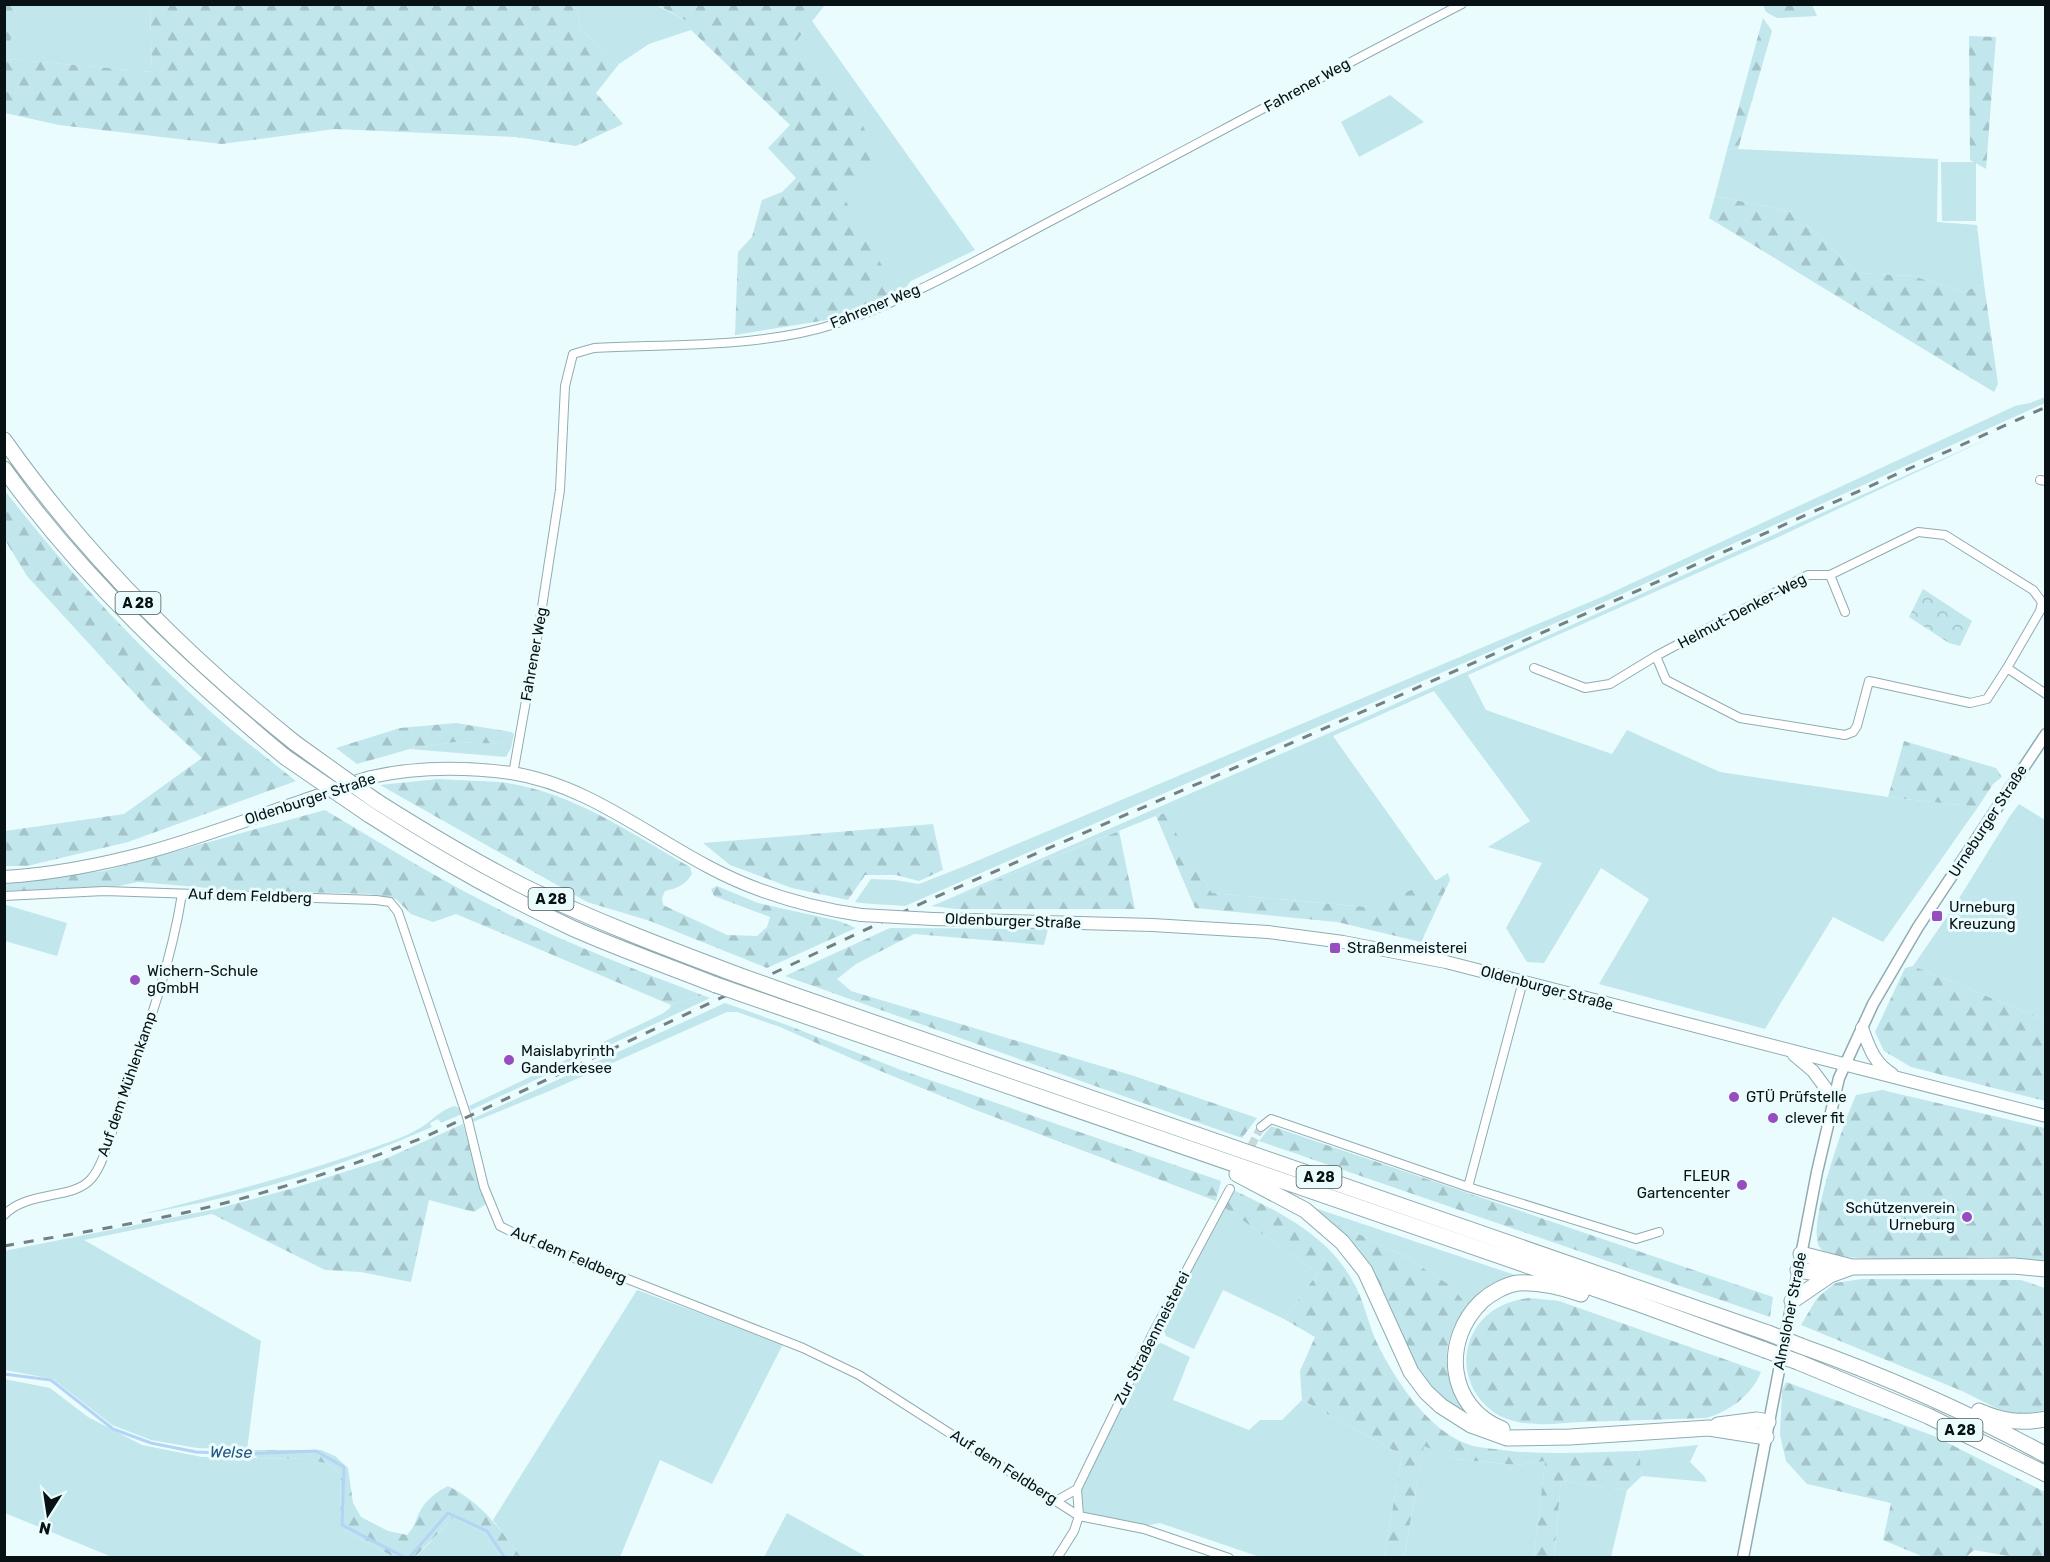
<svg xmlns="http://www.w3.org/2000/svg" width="2050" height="1562" viewBox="0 0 2050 1562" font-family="Rubik,sans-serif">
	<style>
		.green { fill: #c1e6ec }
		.forest { fill: url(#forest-firs) }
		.park { fill: url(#park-crowns) }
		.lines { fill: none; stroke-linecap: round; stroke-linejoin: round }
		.stream { stroke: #b3d4f5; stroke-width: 3 }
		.minor-tunnel { stroke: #c8d9db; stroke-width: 8; stroke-dasharray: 8 4; stroke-linecap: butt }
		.minor-casing { stroke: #90acb1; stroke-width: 10 }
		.tertiary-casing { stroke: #90acb1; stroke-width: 13 }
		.secondary-casing { stroke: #90acb1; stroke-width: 14 }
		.motorway-casing { stroke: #90acb1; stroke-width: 17 }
		.minor { stroke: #fff; stroke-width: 8 }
		.tertiary { stroke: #fff; stroke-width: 10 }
		.secondary { stroke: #fff; stroke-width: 12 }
		.motorway { stroke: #fff; stroke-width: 15 }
		.rail { stroke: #738183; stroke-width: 3; stroke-dasharray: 10 10; stroke-linecap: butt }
		.secondary-bridge-casing { stroke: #90acb1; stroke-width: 14; stroke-linecap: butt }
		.motorway-bridge-casing { stroke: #90acb1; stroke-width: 17; stroke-linecap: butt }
		.secondary-bridge { stroke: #fff; stroke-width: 12 }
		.motorway-bridge { stroke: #fff; stroke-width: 15 }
		.poi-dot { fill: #974cbf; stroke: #eafcfe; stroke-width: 2 }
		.labels { text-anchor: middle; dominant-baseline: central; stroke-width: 6; stroke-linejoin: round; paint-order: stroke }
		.shield { fill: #eafcfe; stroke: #4c585a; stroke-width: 1.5 }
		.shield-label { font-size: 14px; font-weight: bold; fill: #081214 }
		.street-label { font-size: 15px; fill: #081214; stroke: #eafcfe }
		.poi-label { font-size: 15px; fill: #081214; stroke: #eafcfe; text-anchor: start }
		.water-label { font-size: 16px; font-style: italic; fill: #265580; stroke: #eafcfe }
	</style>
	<defs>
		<pattern id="forest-firs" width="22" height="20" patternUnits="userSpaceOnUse" patternTransform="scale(1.5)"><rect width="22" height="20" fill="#c1e6ec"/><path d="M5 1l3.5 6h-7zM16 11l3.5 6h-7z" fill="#a4c4ca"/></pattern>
		<pattern id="park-crowns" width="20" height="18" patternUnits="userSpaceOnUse" patternTransform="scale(1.5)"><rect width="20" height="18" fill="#c1e6ec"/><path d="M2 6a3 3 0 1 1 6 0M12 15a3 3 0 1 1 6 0" fill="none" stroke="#a4c4ca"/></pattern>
	</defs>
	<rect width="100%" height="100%" fill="#eafcfe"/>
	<!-- green -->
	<path class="green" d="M17,5H150L152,72L6,59Z
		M577,5H656L687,21L691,30L649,44L619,64L580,29Z
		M812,21L975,250L911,281L899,296L842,196L793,45Z
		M1390,95L1424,122L1359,157L1341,122Z
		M1738,149L1938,159L1937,222L1977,225L1984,284L1962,292L1913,276L1858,273L1793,212L1715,196L1727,150Z
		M1941,162H1976V221H1942Z
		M2045,397V403L1604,602L905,906C887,904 872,905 855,902L871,879L895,880L919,884L965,866L1604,596L2015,406L2030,403Z
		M1996,435L1774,539L1468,675L1486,710L1612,754L1627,730L1720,772L1888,797L1978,807L1883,942L1833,917L1765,1029L1599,984L1649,899L1601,868L1544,963L1527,962L1506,928L1542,863L1488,847L1530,821L1434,691L1333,736L1436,881L1368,907L1212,893L1163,813L932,906L1368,716Z
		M511,732L514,734L511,748L506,757L410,749L455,742L500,744L508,738Z
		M2019,804L2045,820V1020L1913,966L1953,908L2010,816Z
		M6,905L67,923L57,956L5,941Z
		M702,995L710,998L471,1110L469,1106L662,1014L670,1008L671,1005Z
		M725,1003L787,1025L780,1027L737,1012H727L547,1092L473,1122L472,1119Z
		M455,1106L459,1108L462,1114L441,1123L438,1119L430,1123L432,1127C340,1168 242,1197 143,1214C222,1194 301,1174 378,1146C392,1141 407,1136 420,1128C432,1121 441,1109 455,1106Z
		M1309,1206L1524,1278L1480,1293L1467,1305L1451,1286L1406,1257L1328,1219Z
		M1225,1208L1318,1273L1284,1319L1223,1290L1194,1349L1166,1336L1162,1326Z
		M216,1209L212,1214L84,1240L261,1341L247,1450L197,1448L151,1440L112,1425L53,1379L5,1370L4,1251Z
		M637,1290L783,1344L712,1484L660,1460L620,1557H521L493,1520Z
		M1161,1343L1190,1357L1173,1400L1249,1430L1260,1420H1282L1302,1400L1402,1455L1384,1557H1260L1160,1523L1144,1526L1125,1520L1085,1514L1081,1505V1485L1151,1347Z
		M4,1379L50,1388L88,1417L142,1445L202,1457L309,1459L328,1464L341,1474L340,1528L394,1557H112L5,1513Z
		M1424,1445L1456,1459L1517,1465L1545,1461L1534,1557L1404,1558Z
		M1698,1445L1690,1462L1704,1476L1707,1482L1642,1476L1639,1451Z
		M1561,1481L1627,1490L1611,1557L1554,1558Z
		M787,1513L867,1557H764Z
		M454,1517L483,1533L502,1557L415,1558Z"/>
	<!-- forest -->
	<path class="forest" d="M577,4L580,29L619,64L596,93L623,124L576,146L516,137L335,129L222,144L59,125L5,113V5H17L7,59L152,72L150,5Z
		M656,4L825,5L793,45L848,95L879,159L843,196L899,296L827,320L735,335L738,252L752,237L762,200L782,192L796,178L768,148L790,125L691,30L687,21Z
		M1763,5H1812L1817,16L1777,18L1766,12Z
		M1763,18L1772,31L1738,149L1727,150Z
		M1969,36L1996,37L1986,169L1970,160Z
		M1715,196L1793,212L1858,273L1913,276L1962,292L1984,284L1998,384L1994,392L1709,218Z
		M5,491C67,570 135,645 211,712C238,736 267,758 296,781L128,842L27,866H5V831L124,814L202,758L148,708L27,576L5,540Z
		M456,723L511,732L508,738L500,744L455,742L410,749L357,764L336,748L400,728Z
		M1904,741L1996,768L2002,777L1993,784L1978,807L1888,797Z
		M438,779C461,781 484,780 507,783C575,793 632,834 690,867L692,874C685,885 678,888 665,891L662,898L663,905L727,935L757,936L767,927L770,917L714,896L711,889L717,886L758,903L839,921L856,928L767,968L650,921L587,902L380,785Z
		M325,810C385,846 445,883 508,914C569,944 638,971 702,995L671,1005L456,914L433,922L411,914L396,899L371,894L232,890L138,882L114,887L5,891L4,882L104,871Z
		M1164,813L1212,893L1367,907L1435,881L1448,873L1450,880L1421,942L1337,922L1195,908L1156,816Z
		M933,824L943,870L919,881L896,875H865L848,900L792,888L730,865L703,843Z
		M1119,831L1135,909H956L932,906Z
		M890,928L1048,929L1044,945L914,934L856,964L837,979L851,991L1134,1076L1257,1118L1242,1138L785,976Z
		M1913,966L2045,1020V1101L1911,1067L1884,1051L1875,1032L1905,968Z
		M787,1025L901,1070L1221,1181L1216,1201L973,1109L878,1070L780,1027Z
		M1882,1090L2045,1128V1263C2029,1261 2012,1258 1996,1257C1967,1256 1835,1267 1820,1248C1805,1229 1846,1117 1856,1095Z
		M463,1124L486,1204L474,1212L429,1200L411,1282L361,1272L325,1270L212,1214L216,1209L294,1188L385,1159Z
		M1271,1126L1773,1297L1770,1317L1259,1141Z
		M1233,1190C1278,1211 1325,1234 1351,1278C1365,1300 1368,1327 1380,1349C1398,1384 1429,1430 1467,1444C1475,1447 1485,1448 1494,1449C1541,1456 1591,1452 1639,1451L1642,1476L1627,1490L1561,1481L1554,1557H1534L1545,1461L1517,1465L1456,1459L1424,1446L1404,1557H1384L1402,1455L1302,1400L1300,1371L1315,1337L1284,1319L1318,1273L1225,1208Z
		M1328,1219L1406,1257L1451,1286L1467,1305C1438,1346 1442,1374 1466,1416L1430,1389L1413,1368L1371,1270Z
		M1862,1279L2021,1280L2045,1288V1410L2032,1413H2010L1998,1409L1962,1391L1801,1325L1817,1298L1835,1283Z
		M1530,1298L1559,1301L1761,1372C1752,1395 1729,1412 1706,1418C1665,1419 1624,1421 1583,1422C1560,1423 1536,1427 1514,1421C1470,1410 1450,1356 1482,1320C1495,1306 1512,1300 1530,1298Z
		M1786,1382L1934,1436L2045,1492V1557H2014L1974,1550L1966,1557H1924L1883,1540L1891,1503L1807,1484L1786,1461L1780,1435L1782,1390Z
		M247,1450H321L335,1456L348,1468L353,1503L361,1517L388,1531L407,1535C414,1528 415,1522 419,1513C425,1501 436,1492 448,1486C482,1503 499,1528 521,1557H502L483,1533L454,1517L415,1557H394L340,1528L341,1474L328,1464L309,1459L258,1458Z"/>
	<!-- park -->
	<path class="park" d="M1923,589L1972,621L1960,646L1949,643L1909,617Z"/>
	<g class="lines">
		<!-- stream -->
		<path class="stream" d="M4,1374L51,1380L113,1429L151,1443L196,1452L243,1454L316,1451L344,1467L342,1525L406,1558
			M409,1558L448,1513L487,1531L505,1558"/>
		<!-- minor-tunnel -->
		<path class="minor-tunnel" d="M1246,1156L1261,1127"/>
		<defs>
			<path id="minor" d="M2040,480L2046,481
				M1830,575L1845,612
				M1656,656L1666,680L1740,718L1845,735L1853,732L1857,726L1869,681L1970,703L1987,699L2007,668
				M1534,668L1585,688L1610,684L1656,656L1808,575H1830L1918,532L1945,535L2033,590L2042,602L2040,611L2007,668L2046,694
				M513,774L538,633L560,490L565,386L573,354L594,348C672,344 760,348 835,324C916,297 991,252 1066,213C1199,143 1330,72 1462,4
				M4,896L104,891L376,900L390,902L398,912L467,1117L484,1187L500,1226L528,1240L803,1348L859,1375L1079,1516L1144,1529L1229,1558
				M1261,1127L1271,1119L1468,1187L1636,1239L1659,1232
				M1468,1187L1523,981
				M4,1215C28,1190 73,1200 91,1179C103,1166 111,1134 117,1116C142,1044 170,970 182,894
				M1056,1501L1077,1489
				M1057,1558L1074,1531L1079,1516L1077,1489L1153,1333L1230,1189"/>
			<path id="tertiary" d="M1743,1558L1817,1172L1839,1078L1873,1004L1918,927L2046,734"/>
			<path id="secondary" d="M4,877C54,874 104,864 152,851C205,836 258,816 311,798C331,791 351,782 371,777C416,767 465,767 511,773C584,784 643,832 707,866C755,892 806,907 861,915
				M933,919L1152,925L1268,932L1343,942L1446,962L2046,1116
				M1862,1028C1869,1047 1874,1063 1892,1074
				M1794,1055L1813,1071L1833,1098"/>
			<path id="motorway" d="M4,440C86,556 185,655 295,743
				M4,469C83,579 182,671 285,757
				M376,801C425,832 475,862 527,888C595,921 666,948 738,975
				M368,814C433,856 501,895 572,928C619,949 668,966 716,985
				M794,995L1768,1333
				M771,1004L1639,1304L1765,1350
				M1237,1174L1305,1210L1342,1242L1365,1271L1411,1372L1426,1392L1441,1406L1471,1425L1507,1438L1570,1437L1709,1428L1766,1437
				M1801,1254L1852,1267L2014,1266L2046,1269
				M1798,1270L1830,1275
				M1792,1301L1830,1275L1852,1267
				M1801,1346C1885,1376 1967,1412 2046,1455
				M1798,1362L1928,1416L2046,1474
				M1979,1411C2001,1421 2021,1424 2046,1419
				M1718,1425L1757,1420L1768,1422
				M1502,1429C1447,1407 1441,1340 1482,1301C1491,1293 1505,1285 1518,1283C1539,1282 1561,1287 1581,1294"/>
		</defs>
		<!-- minor casing -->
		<use href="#minor" class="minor-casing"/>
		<!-- tertiary casing -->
		<use href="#tertiary" class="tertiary-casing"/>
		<!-- secondary casing -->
		<use href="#secondary" class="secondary-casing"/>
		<!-- motorway casing -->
		<use href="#motorway" class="motorway-casing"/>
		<!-- minor -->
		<use href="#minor" class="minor"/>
		<!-- tertiary -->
		<use href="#tertiary" class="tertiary"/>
		<!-- secondary -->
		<use href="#secondary" class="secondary"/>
		<!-- motorway -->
		<use href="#motorway" class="motorway"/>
		<!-- rail -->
		<path class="rail" d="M4,1246C66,1235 128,1225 188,1212C270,1193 350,1167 427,1136L931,899L1248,762L1628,595L2046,407"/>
		<defs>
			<path id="secondary-bridge" d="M861,915L933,919"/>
			<path id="motorway-bridge" d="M295,743L376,801
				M285,757L368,814
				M738,975L794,995
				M716,985L771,1004
				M1768,1333L1801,1346
				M1765,1350L1798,1362"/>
		</defs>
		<!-- secondary-bridge casing -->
		<use href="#secondary-bridge" class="secondary-bridge-casing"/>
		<!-- motorway-bridge casing -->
		<use href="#motorway-bridge" class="motorway-bridge-casing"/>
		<!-- secondary-bridge -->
		<use href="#secondary-bridge" class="secondary-bridge"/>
		<!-- motorway-bridge -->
		<use href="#motorway-bridge" class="motorway-bridge"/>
	</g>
	<!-- markers -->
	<g class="poi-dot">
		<rect x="1931" y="910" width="12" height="12" rx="3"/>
		<rect x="1329" y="942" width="12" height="12" rx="3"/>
		<circle cx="135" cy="980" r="6"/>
		<circle cx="509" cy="1060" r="6"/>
		<circle cx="1734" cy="1097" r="6"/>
		<circle cx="1773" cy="1118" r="6"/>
		<circle cx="1742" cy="1185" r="6"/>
		<circle cx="1967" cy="1217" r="6"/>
	</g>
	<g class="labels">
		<!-- shield labels -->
		<g class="shield">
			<rect x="115.5" y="592" width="45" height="22" rx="4.5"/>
			<rect x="528.5" y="888" width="45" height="22" rx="4.5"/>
			<rect x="1296.5" y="1166" width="45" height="22" rx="4.5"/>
			<rect x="1937.5" y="1419" width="45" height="22" rx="4.5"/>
		</g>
		<g class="shield-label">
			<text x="138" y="603">A 28</text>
			<text x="551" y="899">A 28</text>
			<text x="1319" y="1177">A 28</text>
			<text x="1960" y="1430">A 28</text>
		</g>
		<!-- street labels -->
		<g class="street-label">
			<text transform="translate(1307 85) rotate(-29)">Fahrener Weg</text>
			<text transform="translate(875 306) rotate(-22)">Fahrener Weg</text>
			<text transform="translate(1742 611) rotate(-28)">Helmut-Denker-Weg</text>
			<text transform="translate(534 654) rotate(-80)">Fahrener Weg</text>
			<text transform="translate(310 799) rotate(-18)">Oldenburger Straße</text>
			<text transform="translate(1988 821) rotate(-57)">Urneburger Straße</text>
			<text transform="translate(250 896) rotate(2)">Auf dem Feldberg</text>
			<text transform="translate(1013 921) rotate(2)">Oldenburger Straße</text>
			<text transform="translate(1547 988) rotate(15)">Oldenburger Straße</text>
			<text transform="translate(127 1084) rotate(-71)">Auf dem Mühlenkamp</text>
			<text transform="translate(569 1255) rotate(23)">Auf dem Feldberg</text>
			<text transform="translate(1790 1311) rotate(-79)">Almsloher Straße</text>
			<text transform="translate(1152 1338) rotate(-63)">Zur Straßenmeisterei</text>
			<text transform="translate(1004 1467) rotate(33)">Auf dem Feldberg</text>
		</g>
		<!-- poi labels -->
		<g class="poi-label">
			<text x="1949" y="907">Urneburg<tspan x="1949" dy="17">Kreuzung</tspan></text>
			<text x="1347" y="948">Straßenmeisterei</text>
			<text x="147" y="971">Wichern-Schule<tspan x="147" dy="17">gGmbH</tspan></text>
			<text x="521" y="1051">Maislabyrinth<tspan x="521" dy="17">Ganderkesee</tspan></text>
			<text x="1746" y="1097">GTÜ Prüfstelle</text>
			<text x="1785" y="1118">clever fit</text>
			<text x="1730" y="1176" text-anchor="end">FLEUR<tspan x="1730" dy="17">Gartencenter</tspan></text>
			<text x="1955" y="1208" text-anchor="end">Schützenverein<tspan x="1955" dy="17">Urneburg</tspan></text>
		</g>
		<!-- water labels -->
		<g class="water-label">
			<text transform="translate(231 1452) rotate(1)">Welse</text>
		</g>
	</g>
	<!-- border -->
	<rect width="2050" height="1562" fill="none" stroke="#081214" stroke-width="12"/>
	<!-- north arrow -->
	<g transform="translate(48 1514) rotate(192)" stroke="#eafcfe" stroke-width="4.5" paint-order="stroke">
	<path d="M0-4.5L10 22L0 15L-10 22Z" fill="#081214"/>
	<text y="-9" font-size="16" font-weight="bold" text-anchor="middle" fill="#081214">N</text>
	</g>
</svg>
